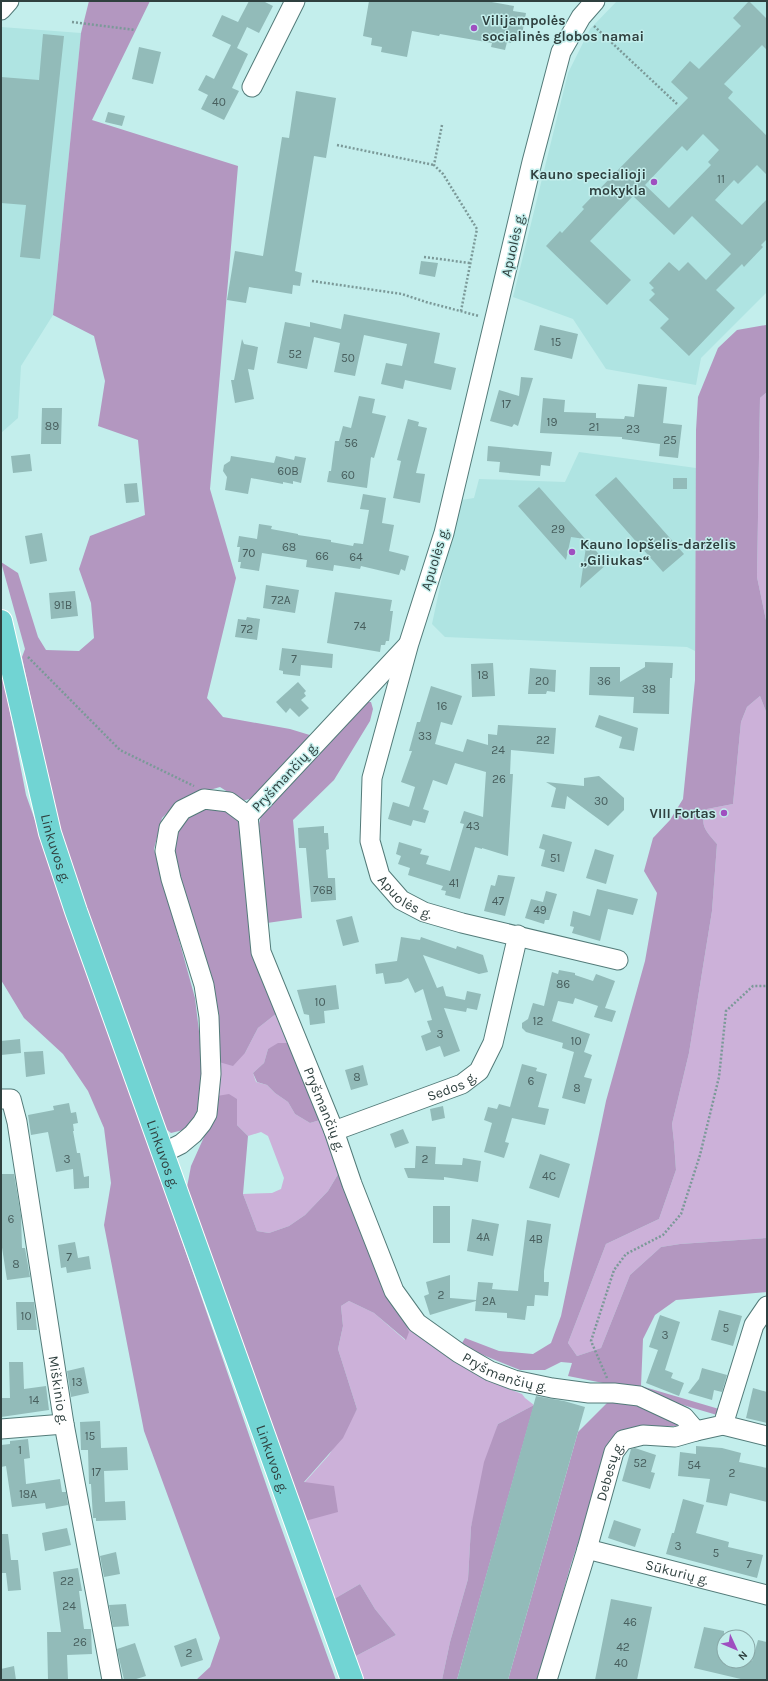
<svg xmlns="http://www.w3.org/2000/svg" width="768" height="1681" viewBox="0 0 768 1681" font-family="Karla,sans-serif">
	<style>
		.built { fill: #afe4e2 }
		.green { fill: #ccb1d9 }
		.forest { fill: #b397c0 }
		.building { fill: #92bbb9; fill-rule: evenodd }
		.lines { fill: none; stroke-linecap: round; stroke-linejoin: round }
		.minor-casing { stroke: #537b79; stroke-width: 21 }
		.major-casing { stroke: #fff; stroke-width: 24 }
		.path { stroke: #7b9998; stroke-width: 2.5; stroke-dasharray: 2 2; stroke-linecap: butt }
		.minor { stroke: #fff; stroke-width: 19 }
		.major { stroke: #71d4d3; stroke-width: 22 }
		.poi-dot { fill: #9f4fc0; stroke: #c3eeec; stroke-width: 1.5 }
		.labels { text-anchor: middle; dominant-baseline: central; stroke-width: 3; stroke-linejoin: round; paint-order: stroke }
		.number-label { font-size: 12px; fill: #485f5e }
		.poi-label { font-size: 14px; font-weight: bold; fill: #2f403f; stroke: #c3eeec; text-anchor: start }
		.street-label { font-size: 14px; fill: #2f403f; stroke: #c3eeec }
	</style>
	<rect width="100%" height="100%" fill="#c3eeec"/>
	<!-- built -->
	<path class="built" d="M617,1H767V292L701,358L696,385L606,369L573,319L513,297L568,73L590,29Z
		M1,27L81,33L53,315L21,366L18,418L1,433Z
		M579,452L696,468L695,651L687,647L445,637L432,624L451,535L461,500L474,498L479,479L565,482Z"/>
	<!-- green -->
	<path class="green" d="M767,392V625L757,577L760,398Z
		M760,696L767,714V1238L680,1244L661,1247L630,1275L601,1348L577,1356L568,1343L606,1244L659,1219L676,1170L674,1142L672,1124L689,1053L712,911L717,844C707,832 698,825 707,809L733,804L741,722L747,707Z
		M277,1013L289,1043L268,1049L264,1063L253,1073L256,1082L267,1085L275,1093L288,1102L295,1114L310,1123L320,1120L340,1171L328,1191L305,1215L289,1226L269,1233L257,1231L243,1194L272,1193L281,1189L284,1178L268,1136L261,1132L248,1136L237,1125V1099L217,1096L219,1062L245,1053L258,1028Z
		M349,1301L374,1313L405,1340V1320L459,1364L484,1379L522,1394L525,1398L534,1405L498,1424L471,1527L468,1579L450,1642L442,1680H363L356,1656L396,1635L375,1609L360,1584L334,1599L305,1521L304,1483L329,1455L357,1409L338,1349L343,1326L341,1306Z"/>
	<!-- forest -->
	<path class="forest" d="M89,1H150L92,120L238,166L210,489L236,578L207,698L223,717L290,729L313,736L257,797L242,801L220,787L183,798L162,818L154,849L195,998L204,1073L202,1108L194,1121L183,1130L171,1133L161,1125L60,835L22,657L25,649L1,562L18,573L38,637L46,650L79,651L94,638L91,603L79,569L90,536L145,515L138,440L98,426L105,381L94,336L53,315L81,33Z
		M767,323V392L760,398L757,577L767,625V714L760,696L747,707L741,722L733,804L707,809C698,825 707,832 717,844L712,911L689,1053L672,1124L674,1142L676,1170L659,1219L606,1244L568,1343L577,1356L601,1348L630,1275L661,1247L680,1244L767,1238V1292L676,1300L655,1315L643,1339L641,1386L719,1409L717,1415L618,1386L568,1376L572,1363L561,1362L545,1370H520L478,1353L462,1343L465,1338L499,1351L533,1354L551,1343L561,1316L606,1101L645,961L657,893L644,871L653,838L670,820L683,799L695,680L696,430L698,397L718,348L737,330L766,325Z
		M1,666L26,795L91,978L277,1516L336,1680H196L210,1667L220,1638L144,1431L104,1225L111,1183L104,1128L88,1091L63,1054L24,1018L1,980Z
		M361,702H371L373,709L370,721L334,780L293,820L302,918L267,923L259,824L261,816Z
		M215,805L231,814L240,823L257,969L277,1013L258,1028L245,1053L233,1066L219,1062L171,849L180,826L199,809Z
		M278,1043H289L320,1120L310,1123L295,1114L288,1102L275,1093L267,1085L257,1082L253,1073L264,1063L268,1049Z
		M229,1094L237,1099V1125L248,1136L243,1194L257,1231L269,1233L289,1226L305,1215L328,1191L340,1171L409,1332L406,1340L374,1313L349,1301L341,1306L343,1326L338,1349L357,1409L343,1438L304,1482L334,1486L338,1512L305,1521L187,1187L191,1166L204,1137L217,1096Z
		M608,1402H634L677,1423V1426H643L609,1450L571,1564L538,1680H508L578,1432Z
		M534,1405L457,1680H442L450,1642L468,1579L471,1527L484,1462L498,1424Z
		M360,1584L375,1609L396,1635L356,1656L334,1599Z"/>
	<!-- building -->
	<path class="building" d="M249,1H263L273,6L259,33L247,27L237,48L248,54L232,88L239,91L224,120L201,109L208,95L198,90L206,75L214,79L231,45L212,36L222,15L238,22Z
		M369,1H486L514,6L513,11L526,13L521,40L512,38L511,43L507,42L505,50L491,47L492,43L440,34L439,36L412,31L407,57L381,52L382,47L371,45L372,38L363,36Z
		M749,1L767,19V50L762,45L724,84L733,92L728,98L767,136V175L757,165L738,184L734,180L715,200L742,225L767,199V239L761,245L763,247L744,267L742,264L716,290L735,308L689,356L660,328L669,319L649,300L655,294L651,290L654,288L649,283L669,262L679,271L688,262L706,280L731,254L692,216L674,235L633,196L590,241L631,280L607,305L546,246L560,231L562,233L584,209L582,207L688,98L671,82L690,61L699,69L741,26L733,18ZM703,134L719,150L708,162L711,165L669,208L645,185L682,146L687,151Z
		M43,34L64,36L40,259L20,257L26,205L1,203V77L39,80Z
		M139,47L161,52L153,84L132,79Z
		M296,91L336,98L326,158L314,156L295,271L302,273L300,286L293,285L292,294L249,287L246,303L227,300L235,251L263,256L282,137L289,138Z
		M108,112L125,116L122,126L105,122Z
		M421,261L438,263L435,277L419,274Z
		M344,314L440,333L434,363L456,368L451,390L405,380L403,389L381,384L386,363L402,366L407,344L364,335L355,376L334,372L340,343L314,337L307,369L277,363L285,322L310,327V322L341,329Z
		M540,325L578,334L572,359L534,350Z
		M242,339L244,344L258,347L254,370L248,369L254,399L235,403L231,380H234Z
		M521,377L533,378L518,426L514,424L512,427L490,421L499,390L519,396Z
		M638,384L667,387L663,423L682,425L678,458L659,456L660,444L622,439V437L540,433L543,398L565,400L564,412L596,413V418L624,419L625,416L634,417Z
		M359,396L375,399L372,413L386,416L374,458L371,457L367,488L327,482L329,471H331L335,441H339L343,426L351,428Z
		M42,408H62L61,444H41Z
		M408,419L419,422L418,426L427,428L416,473L425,474L420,503L393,498L401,461L397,460Z
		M488,446L552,452L550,466L541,465L540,476L499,472L500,462L487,461Z
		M30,454L32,471L13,473L11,456Z
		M231,456L274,463L276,456L294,460L295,456L306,458L301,483L293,481V484L283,482V484L251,478L248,494L225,490L227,477L223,471L224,465L230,461Z
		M616,477L684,554L663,572L595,495Z
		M673,478H687V489H673Z
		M137,483L139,502L126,503L124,484Z
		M539,487L585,539L571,537L566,560L518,506Z
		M363,494L386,498L382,523L394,525L389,551L409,556L405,571L401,569L399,575L361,566L360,569L334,565L333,571L306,567L307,560L262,553L259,571L240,568L241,562H238L240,547H237L239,536L257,539L259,524L272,526L271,529L298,534V535L331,540V542L353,546L354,543L363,544L369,510L360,509Z
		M42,533L47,561L30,564L25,536Z
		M587,540L607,564L580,588Z
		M266,585L299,590L295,613L263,608Z
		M75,591L78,616L51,619L49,593Z
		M335,592L392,600L390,611H393L389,641H386L385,645H381L380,652L327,643Z
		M247,617L260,619L257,640L235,637L238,619L246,620Z
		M282,648L333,654L332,668L301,665L300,676L283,674V671L279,670Z
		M645,662L673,663L672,678H670L669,714L633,713L634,697L589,695L590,667H620V682L645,667Z
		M493,663L495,696L472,697L471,664Z
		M530,668L556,670L555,692L547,691L546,694H528Z
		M298,682L306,691L304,693L306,696L301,700L309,708L299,717L290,708L286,713L276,702Z
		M431,686L462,696L452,725L441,722L435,744L463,752L467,739L488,745V734L497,735L498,725L556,728L554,754L511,750L510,774H513L508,856L482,848V849L475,847L460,899L445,895L446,891L441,890L443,886L408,875L410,868L398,864L401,856L396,854L399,842L422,849L420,854L429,856L426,864L450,871L464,824L460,823L464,811L483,817L486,772L455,763L447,785L433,780L423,809L429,811L425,823L413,820L411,826L388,819L393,802L409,807L415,787L401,782L412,751H409L417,722H420Z
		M599,715L638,728L634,751L619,748L622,737L595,727Z
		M599,776L624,798V810L608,826L567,796L565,809L551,807L556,788L546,782L584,786V778Z
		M324,826V833H328L329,849L326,850L328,878H335L336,900L311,902L306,848H299L298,828Z
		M543,834L572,842L564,872L541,866L545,850L539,848Z
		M595,849L614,855L606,884L586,878Z
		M498,875L515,877L505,916L484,911L491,885L495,886Z
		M597,889L638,899L633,915L608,909L600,941L572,933L574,927L570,926L573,911L590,916Z
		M546,891L557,894L549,920H545L544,924L525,918L531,899L543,902Z
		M352,916L359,942L343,946L336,920Z
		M401,937L420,940L421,937L456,949L457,946L483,955L488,972L479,974L423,955L437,988L443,986L446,996L465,1000L467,991L481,994L477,1010L467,1008L466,1012L444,1008L460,1051L444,1057L440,1046L426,1051L421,1036L431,1032L427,1021L432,1020L423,989L415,993L408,978L401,982L385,984L383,973L376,974L375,964L397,961Z
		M559,970L575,973V975L593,981L596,974L615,981L605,1008L616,1011L612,1022L594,1017L598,1006L575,998L573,1004L558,1001L552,1021L590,1034L584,1052L592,1055L584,1077L592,1079L585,1104L562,1098L574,1052L562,1048L563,1043L526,1032L522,1028V1023L528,1019L533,1003L544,1006L552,972L558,974Z
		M336,985L339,1009L324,1011L325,1023L310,1025L309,1015L304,1014L297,990Z
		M20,1039L21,1053L1,1055V1041Z
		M43,1051L45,1074L26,1077L24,1052Z
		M522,1064L537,1068L536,1071L547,1074L538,1107L549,1109L545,1125L512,1118L505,1142L509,1143L504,1158L484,1152L492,1123L484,1120L488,1107L497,1109L499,1104L510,1107Z
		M363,1065L368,1085L351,1090L345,1070Z
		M69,1103L71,1113L76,1112L78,1123L73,1124L74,1131H73L77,1153H80L84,1177L89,1176V1188L74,1189L73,1169L56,1172L48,1132L31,1135L28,1115L54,1110L53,1106Z
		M443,1106L445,1118L432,1121L430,1109Z
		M403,1129L409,1143L395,1148L390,1134Z
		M416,1146L436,1147L435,1164L462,1165L463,1158L481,1161L478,1182L444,1177V1180L408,1178L404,1168H415Z
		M540,1154L570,1164L559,1198L529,1188Z
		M1,1174H14L21,1216L22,1248H25L30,1277L7,1280L1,1241Z
		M433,1206H450V1243H433Z
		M472,1219L499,1224L493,1256L467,1251Z
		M527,1220L551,1224L544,1271V1282H549L548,1296L535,1295L534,1306H527L525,1320L507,1318V1313L475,1311L476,1301L430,1315L424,1296L429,1294L426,1282L450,1275V1298L476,1300L478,1282L493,1283L492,1289L518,1291Z
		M75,1242L78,1258L89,1256L91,1269L67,1273L66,1267L61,1268L58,1245Z
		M16,1302H34L37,1330H17Z
		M719,1310L742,1316L733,1346L711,1340Z
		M660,1315L680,1322L665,1370L673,1373L671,1378L684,1383L679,1396L646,1383L658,1350L649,1347Z
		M9,1362H23L24,1389L46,1386L49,1410L1,1417V1398H10Z
		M84,1367L89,1393L71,1397L67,1371Z
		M702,1368L727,1375L722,1392L714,1390L712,1400L688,1393L699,1379Z
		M753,1388L767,1392V1423L746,1418Z
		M536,1396L564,1401L585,1407L508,1680H457Z
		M100,1421L101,1448L127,1447L128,1470L104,1471L105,1502L125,1501L126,1520L96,1521V1518H93L91,1484H89L88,1450H81L80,1422Z
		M28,1439L30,1458L24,1459L26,1484L60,1479L62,1492H66L68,1505L46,1509L45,1503L12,1507L6,1466L1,1467V1445L10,1444V1441Z
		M696,1446L722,1448L741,1453L739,1462L767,1468V1502L730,1493L727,1506L706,1502L710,1479L678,1476L680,1452L696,1454Z
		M635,1448L656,1455L651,1472L655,1473L650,1489L622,1481L631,1449Z
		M683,1499L704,1505L696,1533L729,1542L728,1547L763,1555L757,1578L666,1554L672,1533H674Z
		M614,1520L641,1529L635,1547L608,1538Z
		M67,1528L71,1545L45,1551L42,1533Z
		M1,1534H8L11,1560H18L21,1590L8,1591L6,1573H1Z
		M116,1552L120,1574L104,1577L100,1556Z
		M78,1568L82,1591H79L84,1629H91L92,1654L67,1655L68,1680H48L47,1632H61L53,1572Z
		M611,1599L652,1607L637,1680H595Z
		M126,1604L129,1626L113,1627L109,1605Z
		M704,1627L724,1631V1661H752L758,1640L767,1642V1680H745L694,1668Z
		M196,1638L203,1660L181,1667L174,1646Z
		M135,1643L146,1676L133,1680H124L117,1649Z
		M14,1666L16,1680H1V1669Z"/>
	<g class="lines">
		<defs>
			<g id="minor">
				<path id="s1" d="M595,1L581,17L561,52L532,162L444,533L409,643L372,778L370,841L380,876L401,900L424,912L462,923L618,960"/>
				<path d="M1,10L9,1"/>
				<path d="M252,87L295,1"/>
				<path id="s2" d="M407,646L248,816L261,952L334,1131L352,1184L394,1291L417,1323L459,1353L490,1371L514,1380L552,1388L589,1393H614L639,1396L684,1417L696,1431"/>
				<path id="s3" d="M1,1099H11L17,1122L64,1424L112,1680"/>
				<path id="s4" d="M334,1131L462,1084L479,1071L493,1043L518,935"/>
				<path d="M163,1153L181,1144L193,1134L202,1123L207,1114L211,1074L209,1017L204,985L171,879L165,851L169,828L182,810L204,799L229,802L248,816"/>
				<path d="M723,1425L767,1436"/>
				<path d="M1,1429L64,1424"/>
				<path id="s5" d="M587,1549L767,1595"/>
				<path id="s6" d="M547,1680L587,1549L614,1452L623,1440L643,1435L675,1437L696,1431L723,1425L754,1325L767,1306"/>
			</g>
			<g id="major">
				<path id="s7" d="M1,621L50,833L76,911L352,1680"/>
			</g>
		</defs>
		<!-- minor casing -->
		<use href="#minor" class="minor-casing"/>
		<!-- major casing -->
		<use href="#major" class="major-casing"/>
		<!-- path -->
		<path class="path" d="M72,22L135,30
			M594,26L677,104
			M442,125L434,165L443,174L477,229L461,311
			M337,145L434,165
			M424,257L470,263
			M312,281L402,294L426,302L479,316
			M28,657L120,750L194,786
			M607,1378L591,1341L614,1270L626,1254L663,1235L681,1214L700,1155L719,1077L726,1011L753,986H767"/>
		<!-- minor -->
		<use href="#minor" class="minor"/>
		<!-- major -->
		<use href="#major" class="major"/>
	</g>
	<!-- markers -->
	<g class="poi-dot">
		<circle cx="474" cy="28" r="4"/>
		<circle cx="654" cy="182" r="4"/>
		<circle cx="572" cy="552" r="4"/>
		<circle cx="724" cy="813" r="4"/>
	</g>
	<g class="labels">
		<!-- number labels -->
		<g class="number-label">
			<text x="219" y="102">40</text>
			<text x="721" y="179">11</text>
			<text x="556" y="342">15</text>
			<text x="295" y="354">52</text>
			<text x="348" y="358">50</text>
			<text x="506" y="404">17</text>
			<text x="552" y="422">19</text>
			<text x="52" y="426">89</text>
			<text x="594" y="427">21</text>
			<text x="633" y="429">23</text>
			<text x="670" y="440">25</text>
			<text x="351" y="443">56</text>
			<text x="288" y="471">60B</text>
			<text x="348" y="475">60</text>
			<text x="558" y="529">29</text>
			<text x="289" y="547">68</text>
			<text x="249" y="553">70</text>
			<text x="322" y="556">66</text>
			<text x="356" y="557">64</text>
			<text x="281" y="600">72A</text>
			<text x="63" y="605">91B</text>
			<text x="360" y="626">74</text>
			<text x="247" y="629">72</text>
			<text x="294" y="659">7</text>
			<text x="483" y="675">18</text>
			<text x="542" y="681">20</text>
			<text x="604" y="681">36</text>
			<text x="649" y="689">38</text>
			<text x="442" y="706">16</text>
			<text x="425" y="736">33</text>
			<text x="543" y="740">22</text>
			<text x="498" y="750">24</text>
			<text x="499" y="779">26</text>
			<text x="601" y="801">30</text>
			<text x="473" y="826">43</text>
			<text x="555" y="858">51</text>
			<text x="454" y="883">41</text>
			<text x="323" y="890">76B</text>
			<text x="498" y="901">47</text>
			<text x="540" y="910">49</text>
			<text x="563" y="984">86</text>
			<text x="320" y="1002">10</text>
			<text x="538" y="1021">12</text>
			<text x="440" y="1034">3</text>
			<text x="576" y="1041">10</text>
			<text x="357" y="1077">8</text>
			<text x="531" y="1081">6</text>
			<text x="577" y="1088">8</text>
			<text x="67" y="1159">3</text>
			<text x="425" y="1159">2</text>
			<text x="549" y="1176">4C</text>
			<text x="11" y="1219">6</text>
			<text x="483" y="1237">4A</text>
			<text x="536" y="1239">4B</text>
			<text x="69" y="1257">7</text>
			<text x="16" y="1264">8</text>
			<text x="441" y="1295">2</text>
			<text x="489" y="1301">2A</text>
			<text x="26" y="1316">10</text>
			<text x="726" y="1328">5</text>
			<text x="665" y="1335">3</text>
			<text x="77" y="1382">13</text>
			<text x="34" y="1400">14</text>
			<text x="90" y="1436">15</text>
			<text x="20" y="1450">1</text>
			<text x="640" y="1463">52</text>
			<text x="694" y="1465">54</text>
			<text x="96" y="1472">17</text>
			<text x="732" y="1473">2</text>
			<text x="28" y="1494">18A</text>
			<text x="678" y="1546">3</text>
			<text x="716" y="1553">5</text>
			<text x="749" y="1564">7</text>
			<text x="67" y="1581">22</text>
			<text x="69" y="1606">24</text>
			<text x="630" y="1622">46</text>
			<text x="80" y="1642">26</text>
			<text x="623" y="1647">42</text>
			<text x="189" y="1653">2</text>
			<text x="621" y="1663">40</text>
		</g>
		<!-- poi labels -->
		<g class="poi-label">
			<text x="482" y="20">Vilijampolės<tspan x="482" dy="16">socialinės globos namai</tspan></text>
			<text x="646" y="174" text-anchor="end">Kauno specialioji<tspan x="646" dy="16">mokykla</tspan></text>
			<text x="580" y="544">Kauno lopšelis-darželis<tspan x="580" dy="16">„Giliukas“</tspan></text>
			<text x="716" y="813" text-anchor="end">VIII Fortas</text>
		</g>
		<!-- street labels -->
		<g class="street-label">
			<text transform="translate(513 245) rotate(-77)">Apuolės g.</text>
			<text transform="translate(435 559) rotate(-73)">Apuolės g.</text>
			<text transform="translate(285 777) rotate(-47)">Pryšmančių g.</text>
			<text stroke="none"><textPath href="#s7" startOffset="234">Linkuvos g.</textPath></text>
			<text stroke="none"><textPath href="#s1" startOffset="945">Apuolės g.</textPath></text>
			<text stroke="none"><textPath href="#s4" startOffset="126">Sedos g.</textPath></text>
			<text stroke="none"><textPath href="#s2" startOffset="539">Pryšmančių g.</textPath></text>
			<text stroke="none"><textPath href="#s7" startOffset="558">Linkuvos g.</textPath></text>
			<text stroke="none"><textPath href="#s2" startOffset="875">Pryšmančių g.</textPath></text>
			<text stroke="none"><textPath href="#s3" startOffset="305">Miškinio g.</textPath></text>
			<text stroke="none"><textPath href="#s7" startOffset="882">Linkuvos g.</textPath></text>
			<text stroke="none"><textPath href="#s6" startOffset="218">Debesų g.</textPath></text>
			<text stroke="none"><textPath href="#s5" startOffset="93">Sūkurių g.</textPath></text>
		</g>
	</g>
	<!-- border -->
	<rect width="768" height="1681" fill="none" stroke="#2f403f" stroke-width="4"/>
	<!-- north arrow -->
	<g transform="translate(736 1649) rotate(134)"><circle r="19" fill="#c3eeec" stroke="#88a8a7"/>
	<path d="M0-3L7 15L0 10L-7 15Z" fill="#9f4fc0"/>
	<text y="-6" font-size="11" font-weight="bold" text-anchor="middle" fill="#2f403f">N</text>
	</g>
</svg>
